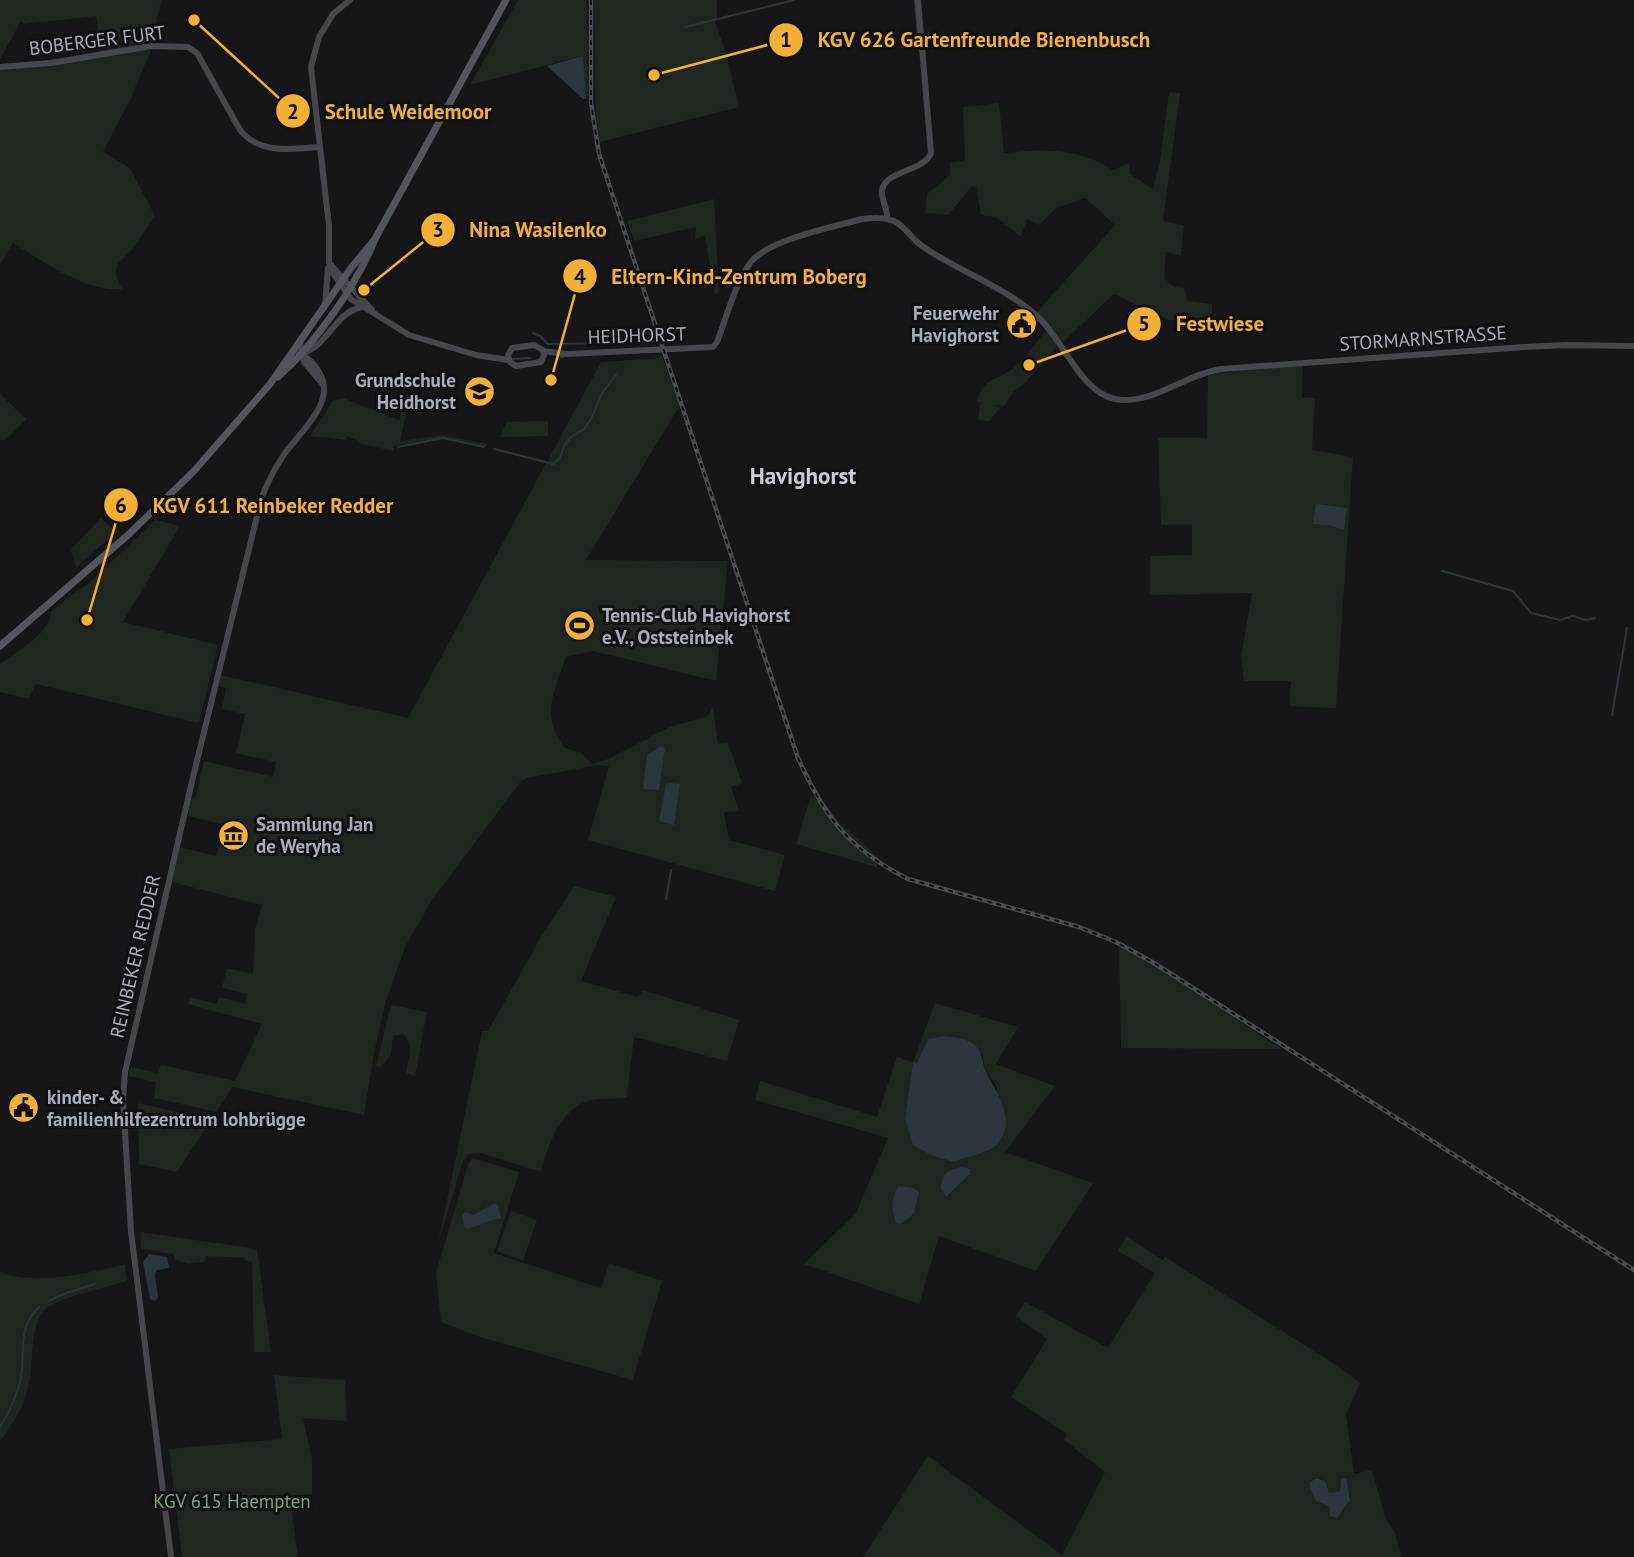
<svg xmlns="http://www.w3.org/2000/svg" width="1634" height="1557" viewBox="0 0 1634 1557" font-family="'PT Sans',sans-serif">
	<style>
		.green { fill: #1e261f; fill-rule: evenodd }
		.water { fill: #2c353c }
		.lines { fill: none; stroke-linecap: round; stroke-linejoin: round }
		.stream { stroke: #2c353c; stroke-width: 2 }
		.secondary { stroke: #45474d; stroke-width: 6 }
		.primary { stroke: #53555c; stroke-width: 7 }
		.rail-casing { stroke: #4a4c52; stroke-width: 4.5 }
		.rail { stroke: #111113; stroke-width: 2; stroke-dasharray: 5; stroke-linecap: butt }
		.labels { text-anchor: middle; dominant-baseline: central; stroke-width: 6; stroke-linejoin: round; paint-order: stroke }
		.street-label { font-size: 19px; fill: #a8adb8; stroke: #111113 }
		.poi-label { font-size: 19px; font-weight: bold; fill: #a8adb8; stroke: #111113; text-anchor: start }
		.park-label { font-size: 19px; fill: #7fa381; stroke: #111113 }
		.quarter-label { font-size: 23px; font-weight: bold; fill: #c9ccd4; stroke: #111113 }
		.leader { fill: none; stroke: #f2b134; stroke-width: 2.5 }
		.callout-dot { fill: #f2b134; stroke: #111113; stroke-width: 2.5 }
		.mark-label { font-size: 21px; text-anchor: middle; font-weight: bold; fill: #111 }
		.callout-label { font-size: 21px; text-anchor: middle; font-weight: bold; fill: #f2b134; stroke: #111113; stroke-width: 6; stroke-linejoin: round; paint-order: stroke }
	</style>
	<rect width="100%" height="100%" fill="#161618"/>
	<!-- green -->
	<path class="green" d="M0,0H162L150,43L101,53L96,16L23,24L21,21L0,59Z
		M518,0H587L588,96L586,99L582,56L470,85Z
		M594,0H717V17L715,22L726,53L739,107L599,142L596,112Z
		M152,48L130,100L103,152L130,168L155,216L135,246L118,264L115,273L122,289C87,293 42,261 13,243L0,264V70Z
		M1169,92L1180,93L1163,221L1184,225L1181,256L1166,252L1164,278L1174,287L1184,288L1188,301L1212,304V320H1168L1114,294L1063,342L1037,312L1115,225L1085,198L1056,208L1039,225L1027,219L1021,237L996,217L981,215L976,187L972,186L948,215L925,213L927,194L950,175V163L965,160L963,107L999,103L1004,153C1045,149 1076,147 1113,170L1129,163L1130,174L1153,189L1160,161Z
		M714,199L719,292L715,295L705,236L695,239L696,227L634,241L627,221Z
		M1046,330L1058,345L1026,382L1013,392L1004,406L994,405L1001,407L989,421L978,420L980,404L983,403L977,402C985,375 994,383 1012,369C1026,359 1036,343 1046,330Z
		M661,354L680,405L586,560L728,561L716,681L593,651L566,657C554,692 540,715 565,748L581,753L592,764L608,759L670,727L708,716L713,706L718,744L728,743L742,783L731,787L739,811L724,812L729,840L785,855L775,891L588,840L609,766L598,765L527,778L521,781L432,900L405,947L386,1001L374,1053L364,1115L232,1087L216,1112L154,1098L156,1082L129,1076L130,1067L158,1073L161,1065L235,1081L262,1024L188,1004L190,997L216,1004L219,997L245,1004L247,994L222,988L227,968L253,974L255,929L262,905L172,882L180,847L216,856L220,843L238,847L242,829L188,816L191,798L195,799L204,761L273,777L276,762L236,753L245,714L222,709L226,688L219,686L221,675L408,718L601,362L658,358Z
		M1303,366L1302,398H1315L1312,450L1353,457L1336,708L1289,706L1291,681H1244L1241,657L1252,593L1150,595V556L1192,555V525H1161L1158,438H1207L1208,375L1250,369Z
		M0,394L26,419L5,440H0Z
		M343,398L399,420L403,404L408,405L400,441L443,435L487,444L485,448L442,439L394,446L393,451L362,444L359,441L347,436L346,440L310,436L333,401Z
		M548,421V436L500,437L507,422Z
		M101,518L116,532L76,568L71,549Z
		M155,520L180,526L123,622L218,645L199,723L36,684L28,699L0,692V664C17,651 49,635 51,612L73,593L86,586Z
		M811,795L825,803L838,821L879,858L877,867L796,844Z
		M574,886L616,897L581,981L638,997L643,990L739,1020L727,1061L634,1037L627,1097C617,1100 609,1098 599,1099C562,1102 549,1142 541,1172L481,1153L469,1154L463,1161L438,1244L482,1031H488L542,935Z
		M1119,946L1153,964L1282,1049L1121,1048Z
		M935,1003L1018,1027L996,1064L1055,1086L1005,1152L1093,1183L1036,1271L939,1236L919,1304L804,1264L856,1213L888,1138L755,1100L760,1081L877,1117L897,1057L913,1062ZM928,1039L982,1054L985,1068L997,1088L986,1152L971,1155L954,1162L905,1119L913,1063H917Z
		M391,1005L427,1012L415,1076L406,1073C408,1060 415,1044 403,1034L393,1036L391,1054L381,1067L376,1066Z
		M138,1103L211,1120L177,1172L139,1164Z
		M473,1158L519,1172L494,1253L601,1288L609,1263L662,1281L633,1380L480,1337L441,1322L436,1273L468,1164Z
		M511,1211L537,1220L523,1261L497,1251Z
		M140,1232L257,1249L271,1352H254L252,1262L245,1261L244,1258L206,1256L204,1262L188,1264L175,1260L173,1254L141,1249Z
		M1126,1236L1163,1260L1165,1257L1336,1365L1360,1383L1346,1414L1354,1474L1372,1470L1386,1520L1394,1531L1402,1557H863L928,1456L1062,1555L1105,1472L1064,1440L1067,1434L1011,1397L1047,1339L1016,1316L1025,1302L1108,1348L1155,1273L1118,1251ZM1317,1478H1322L1329,1493L1340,1491L1341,1482L1347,1481L1351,1497L1343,1511L1330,1516L1329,1506L1316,1501L1310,1489V1482Z
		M125,1264L127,1281C108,1287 59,1297 45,1310C29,1325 34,1363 29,1383C25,1405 13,1424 0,1441V1272C32,1286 92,1273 125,1264Z
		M274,1375L345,1380L347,1421L303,1418L312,1459V1494L290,1497L298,1557H182L169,1449L282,1439Z"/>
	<!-- water -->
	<path class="water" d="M583,56L586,99H583L547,66Z
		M1316,504L1347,508L1344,530L1329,525L1313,524Z
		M661,746L665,748L659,790L643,789L647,755Z
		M668,783L680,784L674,825L659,821L666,785Z
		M944,1036C952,1037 964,1038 970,1042C982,1048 981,1058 985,1069C995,1092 1018,1119 998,1143C989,1154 967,1156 954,1162L931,1155L913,1145L905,1119L913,1062L917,1063L928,1039Z
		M961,1167L970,1169V1174L946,1197L941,1189C942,1173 946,1171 961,1167Z
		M899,1186L913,1188L919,1192L914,1213L901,1224L896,1223C892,1211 891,1196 899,1186Z
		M495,1203L498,1205L501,1218C489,1220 478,1226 466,1229L464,1226L462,1215L466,1212L473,1215Z
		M149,1254L167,1257L169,1268L157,1270L155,1274L158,1298L155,1301L150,1299L143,1262Z
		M1317,1478L1325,1481L1329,1493L1340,1491L1341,1479H1347L1350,1500L1337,1518L1330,1516L1329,1506L1316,1501L1310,1489V1482Z"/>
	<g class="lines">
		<!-- stream -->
		<path class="stream" d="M915,0L919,50
			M685,27L794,0
			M533,333L540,336L548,344L609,343L613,340
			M561,357H563
			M513,359L530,358
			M398,447L443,438L484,447
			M494,449L553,464L560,458L564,446L570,438L584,429L591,419L602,393L616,375
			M1442,571L1513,591L1531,613L1560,620L1573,616L1586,620L1595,618
			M1612,715L1627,628
			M666,899L671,870
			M49,1301L66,1293L95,1284
			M0,1427C11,1409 20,1391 22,1370C24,1344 19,1327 39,1307"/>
		<!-- secondary -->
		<path class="secondary" d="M350,0L333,14L319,37L311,67L329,226V263L332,272L351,299L409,335L476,355L509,360
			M0,67L51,63L151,46L188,47L197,53L240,130C260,155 291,149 320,147
			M887,219C888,209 881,200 882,191C884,170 924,172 931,153L918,0
			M330,264L372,310
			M325,306L328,268
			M300,342L304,362L321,382
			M534,345L543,350L544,355L541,362L516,366L510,362L508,355L512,348Z
			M543,351L567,354L713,347L717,342C726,319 736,281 751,262C769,239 834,227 862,219C873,218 884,217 894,221C905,226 912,239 922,246C959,272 1007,287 1040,319C1064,342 1081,392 1115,399C1151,406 1186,374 1221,369L1524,347L1566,345L1634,346
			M301,354C329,346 333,313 362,307
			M171,1557L131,1231L123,1099L125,1072L193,777L261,500C266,485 274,470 283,456C298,433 338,403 319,372C314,363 308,357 299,354"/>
		<!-- primary -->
		<path class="primary" d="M278,377C315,344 357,285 375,239L506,0
			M0,646L128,535L194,471L270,384L351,268L375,239"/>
		<defs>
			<path id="rail" d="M591,0V102L599,154L798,758C825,818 848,848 908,879L1079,927L1116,942L1154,963L1634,1270"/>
		</defs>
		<!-- rail casing -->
		<use href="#rail" class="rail-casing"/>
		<!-- rail -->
		<use href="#rail" class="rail"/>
	</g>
	<!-- icons -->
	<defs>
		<symbol id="civic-disc" viewBox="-11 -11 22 22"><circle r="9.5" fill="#f2b134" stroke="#111113"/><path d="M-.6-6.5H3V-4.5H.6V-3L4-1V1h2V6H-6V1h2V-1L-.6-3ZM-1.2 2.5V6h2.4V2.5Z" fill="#111"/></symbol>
		<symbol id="school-disc" viewBox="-11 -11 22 22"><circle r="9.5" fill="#f2b134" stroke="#111113"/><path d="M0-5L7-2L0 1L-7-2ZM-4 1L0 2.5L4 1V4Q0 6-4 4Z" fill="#111"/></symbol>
		<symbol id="stadium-disc" viewBox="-11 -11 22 22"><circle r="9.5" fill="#f2b134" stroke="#111113"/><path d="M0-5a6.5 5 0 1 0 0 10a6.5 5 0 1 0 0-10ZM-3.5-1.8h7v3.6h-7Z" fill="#111"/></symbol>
		<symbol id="museum-disc" viewBox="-11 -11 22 22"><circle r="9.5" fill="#f2b134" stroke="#111113"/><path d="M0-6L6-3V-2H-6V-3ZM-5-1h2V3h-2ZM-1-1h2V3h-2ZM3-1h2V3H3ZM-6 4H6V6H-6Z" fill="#111"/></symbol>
	</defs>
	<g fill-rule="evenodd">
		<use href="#civic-disc" x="1004" y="306" width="35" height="35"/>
		<use href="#school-disc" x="462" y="374" width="35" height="35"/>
		<use href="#stadium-disc" x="562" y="608" width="35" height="35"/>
		<use href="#museum-disc" x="216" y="818" width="35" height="35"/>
		<use href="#civic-disc" x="6" y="1090" width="35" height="35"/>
	</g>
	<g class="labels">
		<!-- street labels -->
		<g class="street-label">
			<text transform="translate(97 40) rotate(-7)">BOBERGER FURT</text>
			<text transform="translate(637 335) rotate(-2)">HEIDHORST</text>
			<text transform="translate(1423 338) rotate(-4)">STORMARNSTRASSE</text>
			<text transform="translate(135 956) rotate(-77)">REINBEKER REDDER</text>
		</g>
		<!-- poi labels -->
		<g class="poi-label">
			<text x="999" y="313" text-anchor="end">Feuerwehr<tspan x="999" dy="22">Havighorst</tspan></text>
			<text x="456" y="380" text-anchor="end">Grundschule<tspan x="456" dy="22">Heidhorst</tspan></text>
			<text x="602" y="615">Tennis-Club Havighorst<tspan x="602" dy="22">e.V., Oststeinbek</tspan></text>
			<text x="256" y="824">Sammlung Jan<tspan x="256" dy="22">de Weryha</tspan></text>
			<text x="47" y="1097">kinder- &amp;<tspan x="47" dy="22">familienhilfezentrum lohbrügge</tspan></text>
		</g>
		<!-- park labels -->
		<g class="park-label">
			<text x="232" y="1501">KGV 615 Haempten</text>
		</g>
		<!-- quarter labels -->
		<g class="quarter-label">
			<text x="803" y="475">Havighorst</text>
		</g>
	</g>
	<!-- callouts -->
	<path class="leader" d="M654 75L786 40M194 20L293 111M364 290L438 230M551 380L580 276M1029 365L1144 324M87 620L121 505"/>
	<g class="callout-dot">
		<circle cx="654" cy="75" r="7"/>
		<circle cx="194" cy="20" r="7"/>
		<circle cx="364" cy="290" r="7"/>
		<circle cx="551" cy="380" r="7"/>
		<circle cx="1029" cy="365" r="7"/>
		<circle cx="87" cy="620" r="7"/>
		<circle cx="786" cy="40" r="18"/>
		<circle cx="293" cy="111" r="18"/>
		<circle cx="438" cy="230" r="18"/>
		<circle cx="580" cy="276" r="18"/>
		<circle cx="1144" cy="324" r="18"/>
		<circle cx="121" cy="505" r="18"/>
	</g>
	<g class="mark-label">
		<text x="786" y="47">1</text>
		<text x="293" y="119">2</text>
		<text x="438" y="237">3</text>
		<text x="580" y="284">4</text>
		<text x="1144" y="331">5</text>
		<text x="121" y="513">6</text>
	</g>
	<g class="callout-label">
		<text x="984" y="47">KGV 626 Gartenfreunde Bienenbusch</text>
		<text x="408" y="119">Schule Weidemoor</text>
		<text x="538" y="237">Nina Wasilenko</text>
		<text x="739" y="284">Eltern-Kind-Zentrum Boberg</text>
		<text x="1220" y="331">Festwiese</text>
		<text x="273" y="513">KGV 611 Reinbeker Redder</text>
	</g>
</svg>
